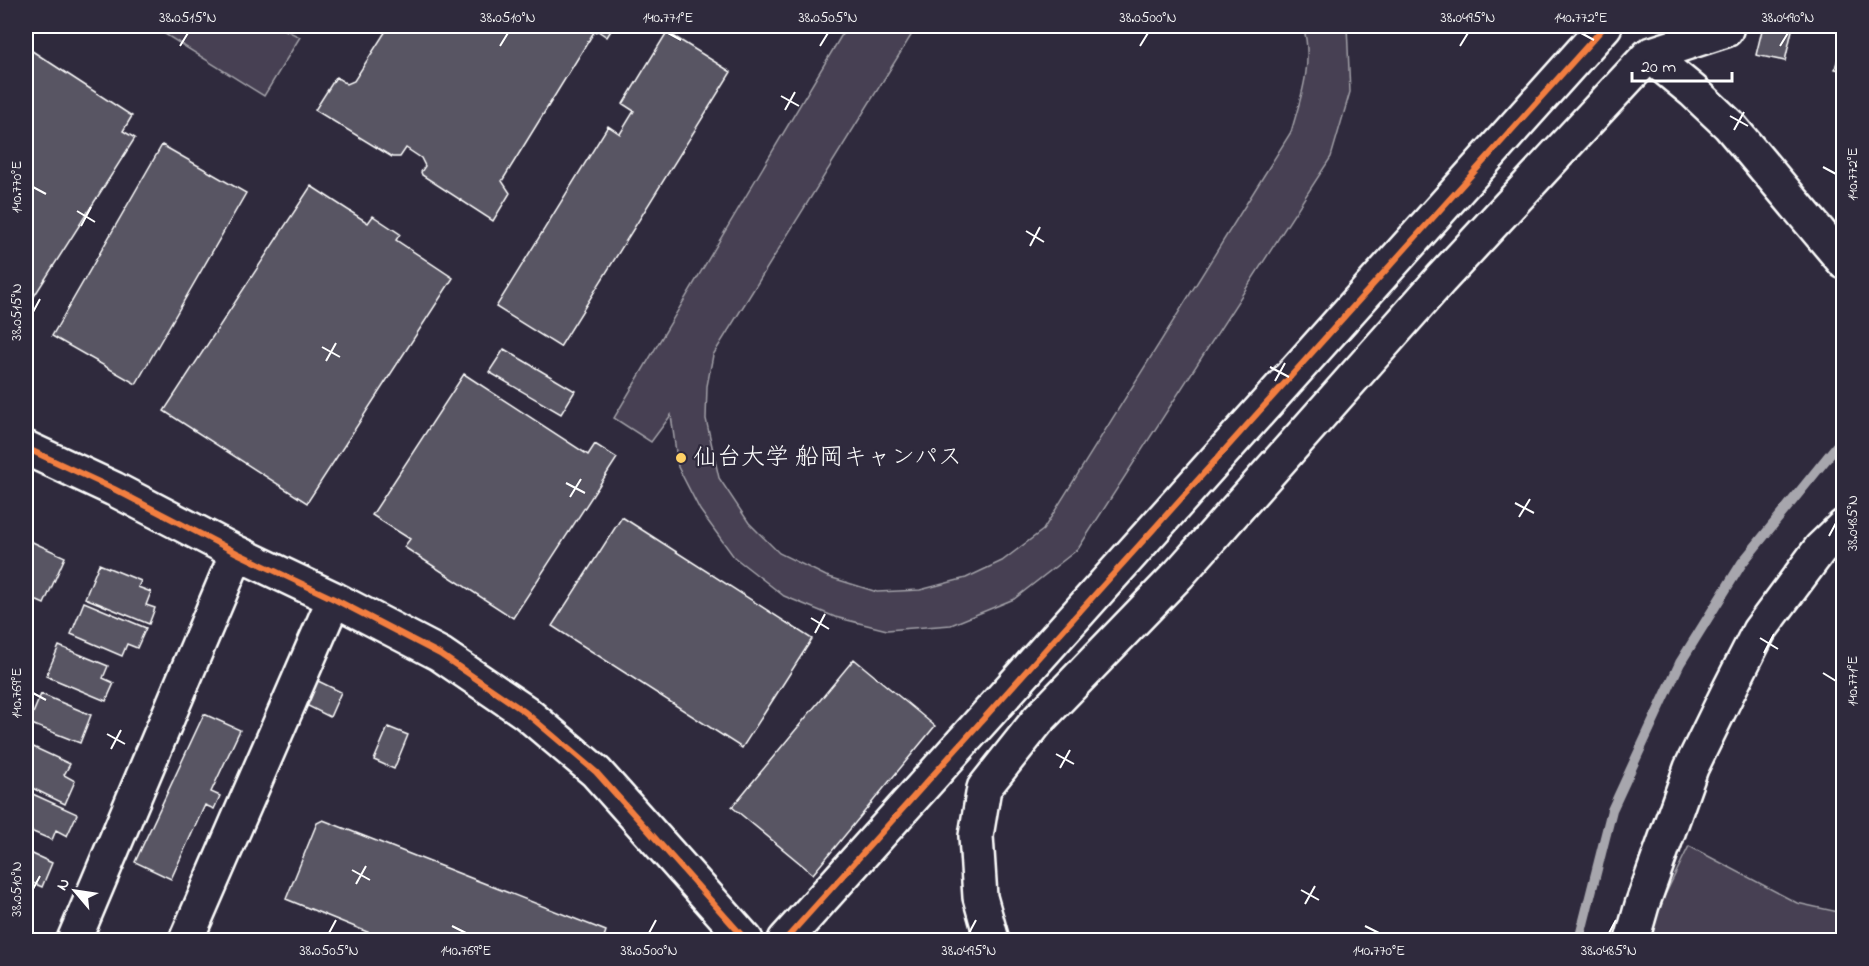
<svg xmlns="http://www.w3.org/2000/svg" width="1869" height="966" viewBox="0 0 1869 966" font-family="'Indie Flower','Klee One',sans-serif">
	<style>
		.green { fill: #464152; stroke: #a2a0a8; stroke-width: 1.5 }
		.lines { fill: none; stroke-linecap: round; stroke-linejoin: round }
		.stream { stroke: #a7a6ad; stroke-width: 10 }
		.building { fill: #595564; stroke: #fff; stroke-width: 1.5 }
		.minor-casing { stroke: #fff; stroke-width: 38 }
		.minor { stroke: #2f2a3d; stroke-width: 33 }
		.cycleway-casing { stroke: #2f2a3d; stroke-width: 10 }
		.cycleway { stroke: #f27e40; stroke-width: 6 }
		.ticks { fill: none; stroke: #fff; stroke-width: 2 }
		.poi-dot { fill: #ffd166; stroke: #2f2a3d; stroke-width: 2 }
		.labels { text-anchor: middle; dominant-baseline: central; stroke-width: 4.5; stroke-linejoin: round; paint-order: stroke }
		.poi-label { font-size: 24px; fill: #fff; stroke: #2f2a3d; text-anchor: start }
		.neatline { fill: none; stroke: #fff; stroke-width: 2 }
		.ticks-label { font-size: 15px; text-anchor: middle; fill: #fff }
	</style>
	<rect width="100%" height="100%" fill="#2f2a3d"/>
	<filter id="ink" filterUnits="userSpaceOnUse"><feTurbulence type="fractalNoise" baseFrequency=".0167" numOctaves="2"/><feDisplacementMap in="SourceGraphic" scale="12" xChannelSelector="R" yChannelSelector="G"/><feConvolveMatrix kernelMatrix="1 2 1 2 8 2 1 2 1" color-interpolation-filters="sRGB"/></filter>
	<g filter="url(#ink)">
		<!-- green -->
		<path class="green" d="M152,26H277L300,37L264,96Z
			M847,26H917L713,355L707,386L706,419L719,478L749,523L779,553L826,576L877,592L920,590L966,578L1002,561L1043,530L1291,132C1301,98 1314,61 1303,26H1347L1350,92L1331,157L1078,549L1014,599L951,625L887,630L835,617L784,596L734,557L700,510L678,467L671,415L651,442L614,418Z
			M1689,846L1797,903L1843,913V940H1643Z"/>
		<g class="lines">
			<!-- stream -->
			<path class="stream" d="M1579,940L1612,810L1680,663L1742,563L1844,437"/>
		</g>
		<!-- building -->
		<path class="building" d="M389,26H614L607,37L598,31L594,32L502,181L510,193L493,221L422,175L421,172L425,166L421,158L406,148L400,157H392L315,110L336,77L347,84L354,81Z
			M1763,26H1793L1785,61L1756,55Z
			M667,32L731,72L560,347L496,307L608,126L620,134L634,111L623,104Z
			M1844,37V71L1835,69Z
			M26,47L132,116L123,131L135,138L26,309Z
			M162,145L246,193L136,384L52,336Z
			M311,186L368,223L373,216L400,234L396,240L453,278L307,503L164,411Z
			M504,349L575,391L561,414L489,372Z
			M464,374L588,455L595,444L617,458L513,618L404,547L410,539L372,515Z
			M622,517L812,639L742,748L552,626Z
			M26,539L65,557L44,604L26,596Z
			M99,564L141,581L138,587L151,592L146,605L155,608L149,624L85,598Z
			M84,602L146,628L137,648L127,644L122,656L71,634Z
			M59,646L108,666L103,678L114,683L106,701L46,676Z
			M854,659L935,726L813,874L732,807Z
			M316,680L341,692L330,717L304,704Z
			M41,694L91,715L80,743L29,723Z
			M204,714L240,730L211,792L220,796L214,809L205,805L171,879L135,862Z
			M388,727L408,735L394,769L374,760Z
			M27,744L70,764L64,775L75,781L65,804L26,785Z
			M26,791L77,814L67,836L56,830L52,840L26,829Z
			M323,820L606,931L603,940H387L286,899L317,823Z
			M26,851L52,863L42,887L26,880Z"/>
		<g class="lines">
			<defs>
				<path id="minor" d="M1649,55L1693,91L1729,125L1844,262
					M26,448L114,489L237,553L334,599L440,654L525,712L596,772L746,940
					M74,940L237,553
					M186,940L334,599
					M785,940L1605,26
					M992,940L980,897L976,836L984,788L1038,720L1179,574L1440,280L1649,55L1726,30L1727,26
					M1632,940L1642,905L1691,768L1728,692L1759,631L1820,549L1844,526"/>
			</defs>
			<!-- minor casing -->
			<use href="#minor" class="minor-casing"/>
			<!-- minor -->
			<use href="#minor" class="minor"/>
			<defs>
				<path id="cycleway" d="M26,448L114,489L237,553L334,599L440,654L525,712L596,772L746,940
					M785,940L1605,26"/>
			</defs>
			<!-- cycleway casing -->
			<use href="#cycleway" class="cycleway-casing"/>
			<!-- cycleway -->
			<use href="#cycleway" class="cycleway"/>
		</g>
	</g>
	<!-- ticks -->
	<path class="ticks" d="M668,33L681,40M1581,33L1594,40M180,46L188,33M500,46L508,33M820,46L828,33M1140,46L1148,33M1460,46L1468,33M1780,46L1788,33M781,96L799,106M785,110L795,92M1730,116L1748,126M1734,130L1744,112M1823,167L1836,174M33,187L46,194M77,211L95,222M81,226L91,207M1026,231L1044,242M1030,246L1040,227M33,312L40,299M322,347L340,357M326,361L336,343M1270,367L1289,377M1275,381L1285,363M566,483L585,493M570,497L581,479M1515,503L1534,513M1519,517L1530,499M1829,536L1836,523M811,618L829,629M815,633L825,614M1760,638L1778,649M1764,653L1774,634M1823,673L1836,681M33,693L46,700M107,734L125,744M111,749L121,730M1056,754L1074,764M1060,768L1070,750M352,870L370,880M356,884L366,866M33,889L40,876M1301,890L1319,900M1305,904L1315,886M452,926L466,933M1365,926L1379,933M329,933L336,920M649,933L656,920M969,933L976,920M1609,933L1616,920"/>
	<!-- markers -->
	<circle class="poi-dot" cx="681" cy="458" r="6"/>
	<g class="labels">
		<!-- poi labels -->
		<g class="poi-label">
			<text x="693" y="458">仙台大学 船岡キャンパス</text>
		</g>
	</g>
	<!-- margin -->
	<rect width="1869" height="966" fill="none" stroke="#2f2a3d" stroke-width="66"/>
	<!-- north arrow -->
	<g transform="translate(75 891) rotate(299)" stroke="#2f2a3d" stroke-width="4.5" paint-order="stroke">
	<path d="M0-4.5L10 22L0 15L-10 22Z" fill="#ffffff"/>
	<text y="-9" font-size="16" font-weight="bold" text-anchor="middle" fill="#ffffff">N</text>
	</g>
	<!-- scale -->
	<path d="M1632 72v9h100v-9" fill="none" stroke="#ffffff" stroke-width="3"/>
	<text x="1641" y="72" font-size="18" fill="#ffffff" stroke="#2f2a3d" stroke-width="4.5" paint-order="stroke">20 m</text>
	<rect x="33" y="33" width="1803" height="900" class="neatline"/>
	<g class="ticks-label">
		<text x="188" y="22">38.0515°N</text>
		<text x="508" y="22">38.0510°N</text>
		<text x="668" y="22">140.771°E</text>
		<text x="828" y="22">38.0505°N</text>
		<text x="1148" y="22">38.0500°N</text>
		<text x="1468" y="22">38.0495°N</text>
		<text x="1581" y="22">140.772°E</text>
		<text x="1788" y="22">38.0490°N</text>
		<text transform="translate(1852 174) rotate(-90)" y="5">140.772°E</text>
		<text transform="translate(16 187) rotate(-90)" y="5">140.770°E</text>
		<text transform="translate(16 312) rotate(-90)" y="5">38.0515°N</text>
		<text transform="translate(1852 523) rotate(-90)" y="5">38.0485°N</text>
		<text transform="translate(1852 681) rotate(-90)" y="5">140.771°E</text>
		<text transform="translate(16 693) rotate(-90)" y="5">140.769°E</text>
		<text transform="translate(16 889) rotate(-90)" y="5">38.0510°N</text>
		<text x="329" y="955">38.0505°N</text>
		<text x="466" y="955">140.769°E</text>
		<text x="649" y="955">38.0500°N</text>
		<text x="969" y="955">38.0495°N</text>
		<text x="1379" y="955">140.770°E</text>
		<text x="1609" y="955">38.0485°N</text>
	</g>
</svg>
